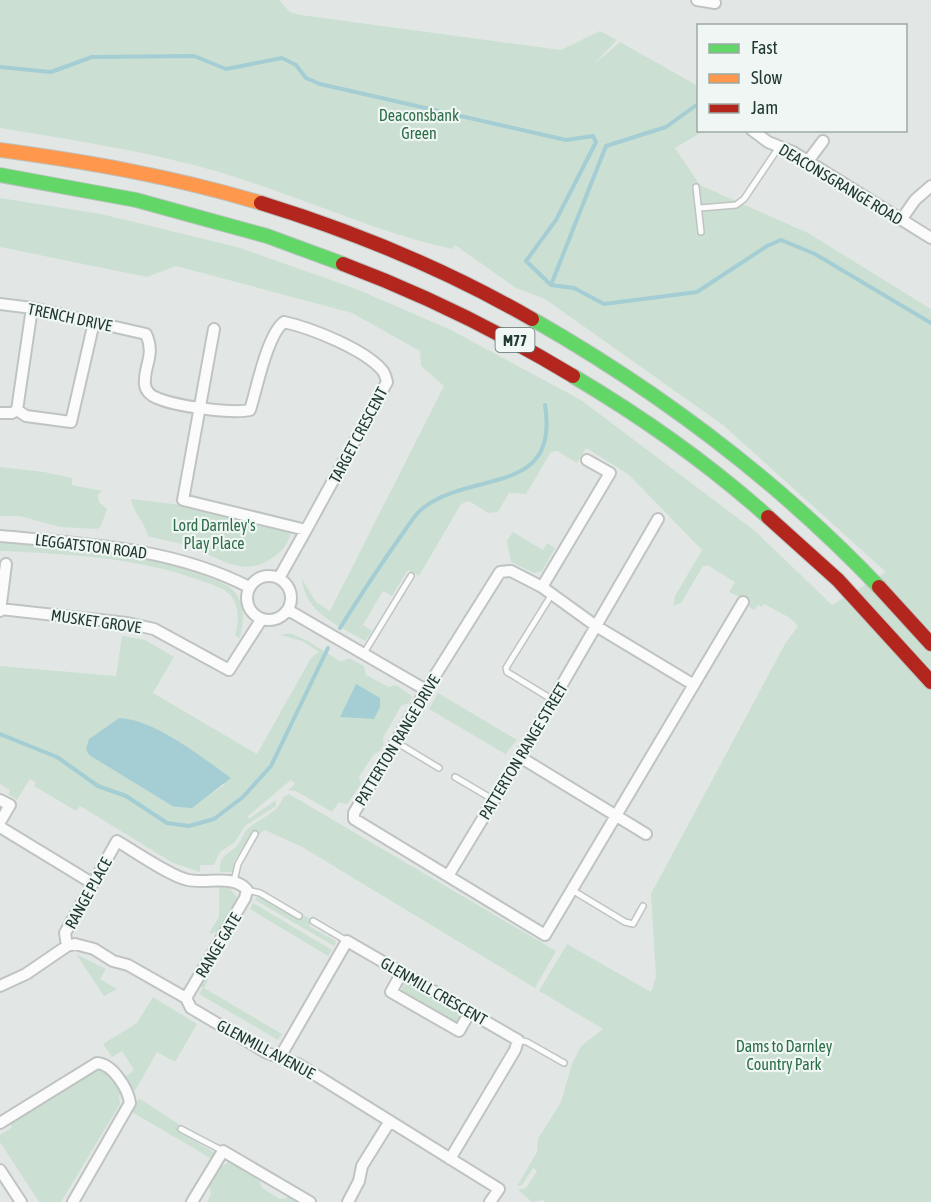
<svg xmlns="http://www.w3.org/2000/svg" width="931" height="1202" viewBox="0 0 931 1202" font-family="'Asap Condensed',sans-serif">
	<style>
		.green { fill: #cbe0d2; fill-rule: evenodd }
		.water { fill: #a4cdd4 }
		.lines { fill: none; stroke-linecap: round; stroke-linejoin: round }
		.stream { stroke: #a4cdd4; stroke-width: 4 }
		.lane-casing { stroke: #bfc4c2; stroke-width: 8 }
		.street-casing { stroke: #bfc4c2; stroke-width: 14 }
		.fast-casing { stroke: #bcc3c1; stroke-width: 16 }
		.slow-casing { stroke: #bcc3c1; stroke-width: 16 }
		.jam-casing { stroke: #bcc3c1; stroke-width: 16 }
		.lane { stroke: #fbfbfb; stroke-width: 5 }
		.street { stroke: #fbfbfb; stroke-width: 10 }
		.fast { stroke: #63d668; stroke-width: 14 }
		.slow { stroke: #ff974d; stroke-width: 14 }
		.jam { stroke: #b3261e; stroke-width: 14 }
		.labels { text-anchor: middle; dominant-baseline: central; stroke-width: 4.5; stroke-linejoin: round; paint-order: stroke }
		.shield { fill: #eff6f3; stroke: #5f726c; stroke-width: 1.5 }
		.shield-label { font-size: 15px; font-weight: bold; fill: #213932 }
		.park-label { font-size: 16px; fill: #2d6d47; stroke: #eff6f3 }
		.street-label { font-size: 16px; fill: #213932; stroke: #eff6f3 }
	</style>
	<rect width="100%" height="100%" fill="#e2e7e5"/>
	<!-- green -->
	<path class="green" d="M0,0H279L290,12L301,15L561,50L600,31L617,40L592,66L620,42L698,86V130L704,131L675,148L700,185L808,233L931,309V1202H544L543,1200L532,1202L518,1190L526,1188L537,1171L533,1168L522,1185L517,1186L537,1152L538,1139L561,1102L572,1064L581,1046L603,1029L539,991L567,944L651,992L656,977L651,894L785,644L798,626L790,618L764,604L762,607L758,605L754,610L748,606V601L729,592L735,582L709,566H703L681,603L673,606L675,596L702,550L628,474L586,448L577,463L557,451L551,452L526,494L509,493L498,512L488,513L469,501L461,504L419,576L408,570L392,596L383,591L363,625L372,631L365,641C338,625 305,613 302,579L316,602L330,611L444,386L421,366L420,351L352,313L176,266L147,277L0,247V198L101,214L237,247L354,288L451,330L581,400L755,531L832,605L886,572L723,425L545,299L516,288L455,245L452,249C372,231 297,195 219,172C147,151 73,140 0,128Z
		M0,467L44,472L72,478V485L102,491L98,495L99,502L107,509L101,526L97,529L61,527L19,516H0Z
		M131,499L182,505L190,509L226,515L230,521L288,530L290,535C287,547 279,554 269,560C239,579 214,553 185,545C173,541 160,540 148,536C145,522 133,513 131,499Z
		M513,532L543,550L547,543L555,548L542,571L534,573L511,562L507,541Z
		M0,542C69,548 139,550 204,576C214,580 225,583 233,590C246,604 244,620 240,638L235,636C239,623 240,602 228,593C221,587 208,583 199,580C135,557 67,554 0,551Z
		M290,633L308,641L341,662L349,658L364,666L366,675L389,687L396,685L412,696L409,703L401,706L383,738L384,744L379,752L374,754L359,777L361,784L347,804L339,802L332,812L296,791L288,790L295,784L291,780L247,817L250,818L276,800V806L245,826L235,842L220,852L214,865H200V872L173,863L80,806L76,811L34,786L36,782L30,779L17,800L8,794L10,790L0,784V666L116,676L122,636L145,640L174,657L153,693L257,754L311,658L319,652L302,641L280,635ZM119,718L142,723L198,755L225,785C207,794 195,812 174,807L89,755L86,749L89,739Z
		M438,693L517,740L506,753L507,755L429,709Z
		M289,794L556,951L535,988L302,847L265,830L259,834L253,832L234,861L233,872H220C219,856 225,856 236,847C241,842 242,836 246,831C258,817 277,816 283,797Z
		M219,887L229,888L238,898L219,931L211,934L209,933L219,917Z
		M258,896L298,919L302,914L312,920L309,926L336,941L334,946L255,900Z
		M253,903L332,950L328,956L250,909Z
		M76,954L106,969L100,979L117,989L104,996Z
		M205,977L209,978L204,988L282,1034L278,1040L199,994L203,988L200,986Z
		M405,981L460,1012V1019L454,1022L401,991Z
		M153,997L197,1024L175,1062L157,1052L135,1091L124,1078L134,1070L122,1051L112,1057L103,1044L137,1023Z
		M100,1068L108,1073L122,1094L119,1095L120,1104L61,1202H39L0,1142V1135L12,1127L10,1123Z
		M139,1098L180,1125L178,1131L215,1153L212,1159L132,1112Z
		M229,1162L259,1179L262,1188L280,1199L290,1197L299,1202H207L211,1194L209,1185L220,1167Z"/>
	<!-- water -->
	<path class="water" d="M356,684L380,698V707L374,719L340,717Z
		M119,718C154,719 203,758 231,778L192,808L174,807L89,755L86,749L89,739Z"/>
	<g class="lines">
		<!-- stream -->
		<path class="stream" d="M0,67L51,72L92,57L194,56L226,69L282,58L296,65L306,78L320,84L566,140L593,136L596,142L556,220L526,261L551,285L574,288L604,304L697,292L767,246L781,240L815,254L931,323
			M551,285L606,146L666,127L698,104
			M340,628C360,596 381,564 403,533C409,525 415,514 423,508C471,470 560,497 545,405
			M0,734L57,757L98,786L126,796L167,823L189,826L214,819L243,797L271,766L328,648"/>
		<defs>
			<path id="lane" d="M696,187L701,232
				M700,208L736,205L744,199L779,147
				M552,594L506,668L507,672L553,700
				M364,653L411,576
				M396,742L439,768
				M455,777L494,800
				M234,881L238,864L255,834
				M247,890L260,893L299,916
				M572,890L625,922L633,924L643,906
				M313,921L347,941
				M518,1040L527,1042L564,1063
				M181,1129L223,1151"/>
			<path id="street" d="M697,0L715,3
				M752,130L768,142L793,152L931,238
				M808,161L823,141
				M901,220L915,200L931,186
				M0,304L32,308L146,334C156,356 143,366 145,385C146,391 151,396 157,398C175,406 231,414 250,410C257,388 267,335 284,322C311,328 364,349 382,370C385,373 386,378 387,382L306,530L183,500L214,329
				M17,410L32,308
				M0,413H12L17,410L26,416L71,422L94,322
				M0,536C86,544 171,547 249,587
				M247 598a22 22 0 1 1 44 0a22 22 0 1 1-44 0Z
				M279,578L306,530
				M542,587L610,473L587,460
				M0,609L127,623L154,629L229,670L261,620
				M288,610L426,690
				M0,611L6,564
				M694,685L596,626L542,587L511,571L500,572L426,690L354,813V819L545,935L743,602
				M520,757L646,834
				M0,800L10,805L0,822
				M0,827L92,883
				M448,876L520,757L658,519
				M67,946L65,933L117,841C134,851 170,876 188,880C207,884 234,874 247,890L245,898L186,998
				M402,972L391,992L459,1031L470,1012
				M0,986L26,974L67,946L75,944L94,949L113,961L128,965L186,998L191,1008L267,1053L298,1064L499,1189L490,1202
				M280,1057L347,941L509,1035L518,1040L515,1050L450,1159
				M0,1123L97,1063C113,1064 128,1089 130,1103L73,1202
				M0,1170L21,1202
				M192,1202L223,1151L310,1202
				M348,1202L359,1181L362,1166L390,1121"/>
			<path id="fast" d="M0,175L136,200L267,236L343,264
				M532,319C660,392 777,480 879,587
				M573,376C642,417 709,464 768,517"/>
			<path id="slow" d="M0,150C89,162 175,177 261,203"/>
			<path id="jam" d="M261,203C355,232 447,270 532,319
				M343,264C423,294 500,332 573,376
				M768,517L838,580L931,682
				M879,587L931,644"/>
		</defs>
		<!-- lane casing -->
		<use href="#lane" class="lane-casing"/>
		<!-- street casing -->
		<use href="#street" class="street-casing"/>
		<!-- fast casing -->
		<use href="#fast" class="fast-casing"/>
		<!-- slow casing -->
		<use href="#slow" class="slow-casing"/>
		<!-- jam casing -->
		<use href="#jam" class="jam-casing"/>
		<!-- lane -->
		<use href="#lane" class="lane"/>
		<!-- street -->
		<use href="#street" class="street"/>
		<!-- fast -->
		<use href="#fast" class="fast"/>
		<!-- slow -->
		<use href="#slow" class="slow"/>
		<!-- jam -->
		<use href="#jam" class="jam"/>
	</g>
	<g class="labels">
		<!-- shield labels -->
		<rect class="shield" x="495.5" y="328" width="39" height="24" rx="4.5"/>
		<g class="shield-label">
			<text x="515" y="340">M77</text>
		</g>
		<!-- park labels -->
		<g class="park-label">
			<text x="419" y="115">Deaconsbank<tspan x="419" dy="18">Green</tspan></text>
			<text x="214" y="525">Lord Darnley's<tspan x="214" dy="18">Play Place</tspan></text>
			<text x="784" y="1046">Dams to Darnley<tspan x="784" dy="18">Country Park</tspan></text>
		</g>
		<!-- street labels -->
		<g class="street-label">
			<text transform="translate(841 184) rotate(31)">DEACONSGRANGE ROAD</text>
			<text transform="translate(70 317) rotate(12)">TRENCH DRIVE</text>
			<text transform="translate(358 435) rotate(-62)">TARGET CRESCENT</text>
			<text transform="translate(91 546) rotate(7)">LEGGATSTON ROAD</text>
			<text transform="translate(96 621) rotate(8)">MUSKET GROVE</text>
			<text transform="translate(397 740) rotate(-59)">PATTERTON RANGE DRIVE</text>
			<text transform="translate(523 751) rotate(-59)">PATTERTON RANGE STREET</text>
			<text transform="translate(88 893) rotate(-61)">RANGE PLACE</text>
			<text transform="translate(218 945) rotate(-59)">RANGE GATE</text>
			<text transform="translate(434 991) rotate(30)">GLENMILL CRESCENT</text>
			<text transform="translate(266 1049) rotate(28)">GLENMILL AVENUE</text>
		</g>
	</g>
	<!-- legend -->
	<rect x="697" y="24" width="210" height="108" fill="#eff6f3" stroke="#9daaa6" stroke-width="1.5"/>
	<rect x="709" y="44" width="30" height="9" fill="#63d668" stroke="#9daaa6" stroke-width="1.5"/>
	<text x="751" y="54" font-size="18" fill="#213932">Fast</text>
	<rect x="709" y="74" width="30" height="9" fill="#ff974d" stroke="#9daaa6" stroke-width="1.5"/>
	<text x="751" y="84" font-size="18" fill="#213932">Slow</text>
	<rect x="709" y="104" width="30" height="9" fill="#b3261e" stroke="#9daaa6" stroke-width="1.5"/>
	<text x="751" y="114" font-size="18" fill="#213932">Jam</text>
</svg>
